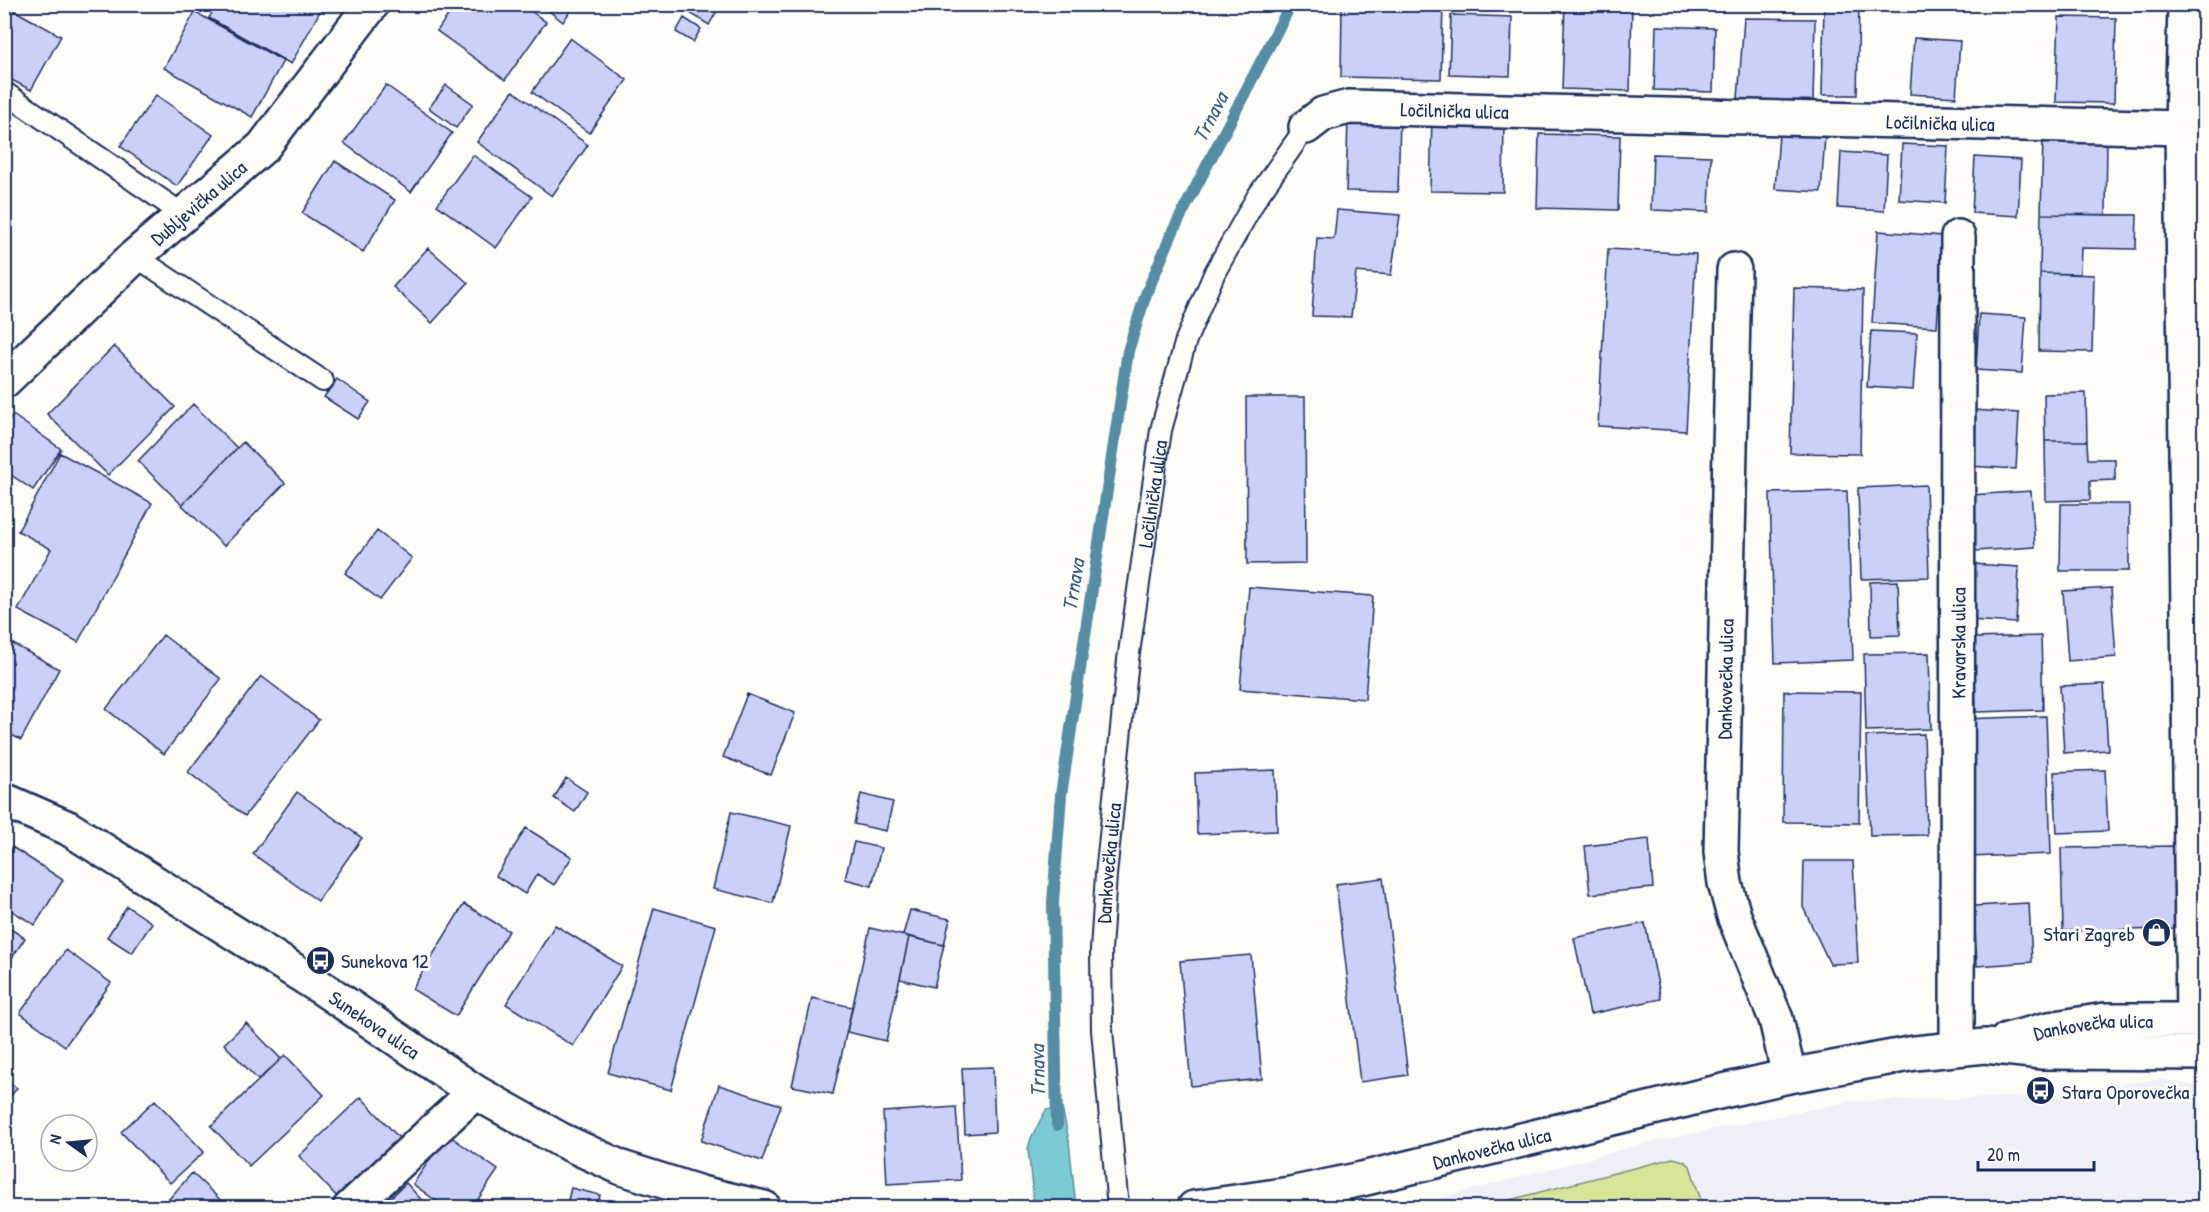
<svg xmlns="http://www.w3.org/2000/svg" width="2209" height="1212" viewBox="0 0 2209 1212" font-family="'Patrick Hand',sans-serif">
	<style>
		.built { fill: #eeeff7 }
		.green { fill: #d6e598; stroke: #788a7b; stroke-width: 1.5 }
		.water { fill: #7bcbd4; stroke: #558da5; stroke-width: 1.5 }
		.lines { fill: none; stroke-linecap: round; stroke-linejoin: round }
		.stream { stroke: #558da5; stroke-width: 12 }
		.building { fill: #cbd0f8; stroke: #1b2f5e; stroke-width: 1.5 }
		.lane-casing { stroke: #1b2f5e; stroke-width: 24 }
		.street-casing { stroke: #1b2f5e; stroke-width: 38 }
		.secondary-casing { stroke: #1b2f5e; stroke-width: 38 }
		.lane { stroke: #fdfcf7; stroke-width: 20 }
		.street { stroke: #fdfcf7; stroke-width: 33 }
		.secondary { stroke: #fdfcf7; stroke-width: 33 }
		.labels { text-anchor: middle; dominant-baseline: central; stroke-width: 6; stroke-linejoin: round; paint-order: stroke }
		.street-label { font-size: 20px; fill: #1b2f5e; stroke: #fdfcf7 }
		.poi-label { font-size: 20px; fill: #1b2f5e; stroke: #fdfcf7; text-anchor: start }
		.water-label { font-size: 21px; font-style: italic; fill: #385e81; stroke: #fdfcf7 }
	</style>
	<rect width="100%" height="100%" fill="#fdfcf7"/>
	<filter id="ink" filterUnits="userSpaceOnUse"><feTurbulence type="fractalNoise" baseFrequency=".0167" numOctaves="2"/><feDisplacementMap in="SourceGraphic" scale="12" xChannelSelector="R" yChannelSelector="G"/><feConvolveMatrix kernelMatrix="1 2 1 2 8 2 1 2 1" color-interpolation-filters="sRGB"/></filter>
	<g filter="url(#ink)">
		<!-- built -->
		<path class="built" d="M2160,1079L2204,1088V1207L1403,1208L1648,1143L1853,1101L2038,1097L2079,1094L2116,1085Z"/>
		<!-- green -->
		<path class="green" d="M1673,1158L1684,1161L1690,1166L1703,1207H1482Z"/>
		<!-- water -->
		<path class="water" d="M1062,1108L1069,1141L1076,1207H1034L1028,1149L1031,1138L1046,1110Z"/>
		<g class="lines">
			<!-- stream -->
			<path class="stream" d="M1057,1125L1053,902L1061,795L1128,351L1146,294L1174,229L1291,4"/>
		</g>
		<!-- building -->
		<path class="building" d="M217,4H324L291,64L209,18Z
			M456,4H521L546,22L505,80L437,31Z
			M540,4H575L563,22Z
			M676,4H721L709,25Z
			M1342,4H1443L1441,79L1341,77Z
			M1565,4H1632L1630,91L1562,89Z
			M1824,4H1859L1857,95H1822Z
			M8,7L61,36L31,90L4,76V14Z
			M195,12L283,61L252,117L164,68Z
			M1451,15L1512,17L1510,76L1449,74Z
			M2059,17L2116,18L2114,103L2056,102Z
			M684,18L701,29L693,42L676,32Z
			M1744,18L1815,19L1813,101L1738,99Z
			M1656,26L1715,28L1713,92L1654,90Z
			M570,38L627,80L589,133L532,92Z
			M1914,38L1960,41L1956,97L1910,94Z
			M386,85L452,133L411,192L344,143Z
			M446,85L473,104L456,128L429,108Z
			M513,91L588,145L552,196L477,142Z
			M156,95L213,135L177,186L120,146Z
			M1348,117L1400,118L1398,192L1346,191Z
			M1432,119L1504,121L1503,192L1430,191Z
			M1779,133L1825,136L1821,192L1775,189Z
			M1539,134L1620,136L1618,210L1537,208Z
			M2043,138H2107L2106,215L2041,214Z
			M1902,144L1948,146L1945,203L1899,200Z
			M1841,152L1887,155L1884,211L1838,208Z
			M1653,154L1711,156L1709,212L1651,210Z
			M473,155L532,197L496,248L437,205Z
			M1975,157L2021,160L2018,216L1972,213Z
			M335,161L395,200L363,252L302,213Z
			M1337,210L1400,215L1391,275L1356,272L1351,317L1312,316L1317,238L1334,239Z
			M2041,214L2137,215L2136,249L2081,248L2080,274L2040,273Z
			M1878,231L1943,236L1937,327L1872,323Z
			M428,248L468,283L432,323L393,287Z
			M1608,249L1696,254L1686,431L1598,426Z
			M2040,273L2094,275L2092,352L2039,351Z
			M1794,288L1863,290L1860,454L1790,453Z
			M1979,314L2026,317L2022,373L1976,370Z
			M1871,331L1917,333L1913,390L1867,387Z
			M114,346L175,407L108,475L47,414Z
			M337,379L370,402L358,419L324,397Z
			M2086,393L2087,441H2045L2044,394Z
			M1246,397H1305L1306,563L1247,564Z
			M193,404L237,448L182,505L138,461Z
			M1973,410L2019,413L2016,469L1970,466Z
			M13,415L61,449L33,490L4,470V427Z
			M2045,441H2087L2088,459H2115V480L2090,481V500L2046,501Z
			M243,442L285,483L224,546L182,505Z
			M60,453L152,503L78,642L18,610L51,549L18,531Z
			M1926,485L1929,577L1861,579L1858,488Z
			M1847,491L1853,660L1775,663L1770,493Z
			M2031,491L2035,547L1975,551L1971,495Z
			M2061,504H2129V571H2060Z
			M377,531L412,558L380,600L345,573Z
			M1973,564L2019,567L2016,623L1970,620Z
			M1898,581L1900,635L1871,636L1870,582Z
			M1249,587L1373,596L1365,699L1240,689Z
			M2111,588L2116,657L2068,661L2063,591Z
			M163,635L221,679L164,754L106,709Z
			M2041,636L2043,710L1976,712L1974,638Z
			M4,639L59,669L21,740L4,731Z
			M1929,653L1931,729L1866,731L1864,654Z
			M261,676L319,720L245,816L188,772Z
			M2104,684L2108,750L2064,753L2060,686Z
			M1784,691L1861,692L1859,823L1783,822Z
			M747,694L795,713L771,775L723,757Z
			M2046,716L2051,854L1968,857L1963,719Z
			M1924,734L1927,835L1870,836L1866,736Z
			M1275,770L1277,831L1197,834L1195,773Z
			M2105,770L2108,831L2057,833L2054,772Z
			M566,778L587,792L575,812L554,798Z
			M297,792L362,838L318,901L253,854Z
			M861,794L893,802L886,831L854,824Z
			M731,812L791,826L773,903L713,889Z
			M526,828L572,857L554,885L537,874L525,894L496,876Z
			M1649,839L1653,888L1590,894L1585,846Z
			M854,842L881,848L872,886L845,879Z
			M2174,846L2175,929L2063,931L2061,848Z
			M12,847L63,880L35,925L4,906V858Z
			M1804,861H1853L1858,963L1830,964L1803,907Z
			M1383,878L1408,1075L1360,1082L1336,884Z
			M2029,903L2032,962L1977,966L1974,906Z
			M464,904L509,931L456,1016L412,989Z
			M127,906L152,923L132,953L107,937Z
			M654,908L716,926L671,1090L608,1073Z
			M910,910L950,919L944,945L903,935Z
			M1645,923L1661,999L1590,1014L1574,938Z
			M4,925L25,938L4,970Z
			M555,925L622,966L573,1046L506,1004Z
			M870,928L909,937L886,1041L847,1032Z
			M909,937L944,945L934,987L900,979Z
			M66,950L111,983L65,1046L20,1013Z
			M1251,955L1262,1079L1191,1086L1180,961Z
			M812,998L852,1007L833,1094L792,1086Z
			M246,1023L281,1059L258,1080L224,1044Z
			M285,1055L324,1095L249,1166L211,1126Z
			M993,1067L995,1132L965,1134L962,1068Z
			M4,1079L17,1088L4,1105Z
			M719,1085L781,1105L762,1161L701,1141Z
			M361,1097L401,1140L339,1199L299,1156Z
			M155,1100L204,1152L170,1183L121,1132Z
			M956,1107L961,1180L887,1184L883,1112Z
			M447,1134L498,1170L472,1208H446L413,1184Z
			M192,1173L229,1208H161Z
			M406,1183L429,1208H380Z
			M571,1188L600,1195L597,1208H566Z"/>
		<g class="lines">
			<defs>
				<g id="lane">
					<path d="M4,92L184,215"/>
					<path d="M135,256L323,381"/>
					<path id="s1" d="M1118,1208L1102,1030L1101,950L1106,875L1128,660L1161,430L1186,340L1215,272L1257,197L1306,127"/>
				</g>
				<g id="street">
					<path d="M2185,4L2182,128L2193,1020"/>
					<path id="s2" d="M1306,127L1323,114L1349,107L2182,128"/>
					<path d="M1734,270L1721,852L1725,883L1734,916L1776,1019L1789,1076"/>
					<path id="s3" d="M4,381L135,256L263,147L372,4"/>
					<path id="s4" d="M1957,1048L1958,237"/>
					<path d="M350,1208L475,1092"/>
				</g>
				<g id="secondary">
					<path id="s5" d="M4,800L68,828L325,990L475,1092L561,1140L622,1168L701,1193L764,1208"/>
					<path id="s6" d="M2007,1040L2049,1029L2105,1020H2204"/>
					<path id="s7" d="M1194,1208L1290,1194L1362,1179L1710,1094L1789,1076L1915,1053L1985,1046L2042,1052L2204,1053"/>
				</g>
			</defs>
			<!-- lane casing -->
			<use href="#lane" class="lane-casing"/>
			<!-- street casing -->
			<use href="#street" class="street-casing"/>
			<!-- secondary casing -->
			<use href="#secondary" class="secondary-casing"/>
			<!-- lane -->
			<use href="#lane" class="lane"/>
			<!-- street -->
			<use href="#street" class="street"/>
			<!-- secondary -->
			<use href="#secondary" class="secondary"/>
		</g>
	</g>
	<!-- icons -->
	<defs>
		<symbol id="shop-disc" viewBox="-11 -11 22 22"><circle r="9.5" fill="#1b2f5e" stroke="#fdfcf7"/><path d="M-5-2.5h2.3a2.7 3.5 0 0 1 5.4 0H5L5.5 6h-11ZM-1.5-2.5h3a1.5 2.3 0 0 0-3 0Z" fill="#fff"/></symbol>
		<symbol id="bus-disc" viewBox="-11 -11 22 22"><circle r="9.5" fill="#1b2f5e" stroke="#fdfcf7"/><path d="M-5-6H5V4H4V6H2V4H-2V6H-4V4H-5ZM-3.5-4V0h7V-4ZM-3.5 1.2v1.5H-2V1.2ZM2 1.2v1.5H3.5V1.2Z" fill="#fff"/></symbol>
	</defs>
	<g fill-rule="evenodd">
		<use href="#shop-disc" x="2140" y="916" width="33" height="33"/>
		<use href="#bus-disc" x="304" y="944" width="33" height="33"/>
		<use href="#bus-disc" x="2024" y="1074" width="33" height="33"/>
	</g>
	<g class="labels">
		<!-- street labels -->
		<g class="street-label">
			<text stroke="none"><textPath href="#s2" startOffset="154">Ločilnička ulica</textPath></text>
			<text stroke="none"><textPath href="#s2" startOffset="640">Ločilnička ulica</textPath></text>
			<text stroke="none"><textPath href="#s3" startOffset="264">Dubljevička ulica</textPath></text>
			<text stroke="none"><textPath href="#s1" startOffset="718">Ločilnička ulica</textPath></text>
			<text stroke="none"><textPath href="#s4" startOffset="405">Kravarska ulica</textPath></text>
			<text transform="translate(1725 679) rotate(-89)">Dankovečka ulica</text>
			<text stroke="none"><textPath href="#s1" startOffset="346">Dankovečka ulica</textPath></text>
			<text stroke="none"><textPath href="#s5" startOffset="434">Sunekova ulica</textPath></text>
			<text stroke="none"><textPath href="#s6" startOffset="88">Dankovečka ulica</textPath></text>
			<text stroke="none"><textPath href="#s7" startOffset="304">Dankovečka ulica</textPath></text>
		</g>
		<!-- poi labels -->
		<g class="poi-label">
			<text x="2135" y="933" text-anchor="end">Stari Zagreb</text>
			<text x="341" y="960">Sunekova 12</text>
			<text x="2062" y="1091">Stara Oporovečka</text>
		</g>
		<!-- water labels -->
		<g class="water-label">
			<text transform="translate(1210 117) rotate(-63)">Trnava</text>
			<text transform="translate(1073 585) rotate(-81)">Trnava</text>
			<text transform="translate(1037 1071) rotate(-91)">Trnava</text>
		</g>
	</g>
	<!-- margin -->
	<rect width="2209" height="1212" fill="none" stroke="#fdfcf7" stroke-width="24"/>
	<rect x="12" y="12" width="2185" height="1188" fill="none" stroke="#1b2f5e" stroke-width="2" filter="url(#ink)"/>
	<!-- north arrow -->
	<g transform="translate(69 1143) rotate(285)"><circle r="28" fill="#fdfcf7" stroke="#a3aaba" stroke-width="1.5"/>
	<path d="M0-4.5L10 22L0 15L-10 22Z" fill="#1b2f5e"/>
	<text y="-9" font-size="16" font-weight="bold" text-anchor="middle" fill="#1b2f5e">N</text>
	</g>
	<!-- scale -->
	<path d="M1978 1161v9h116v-9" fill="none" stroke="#1b2f5e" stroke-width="3"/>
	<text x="1987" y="1161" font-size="18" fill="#1b2f5e" stroke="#fdfcf7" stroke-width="4.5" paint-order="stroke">20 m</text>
</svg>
